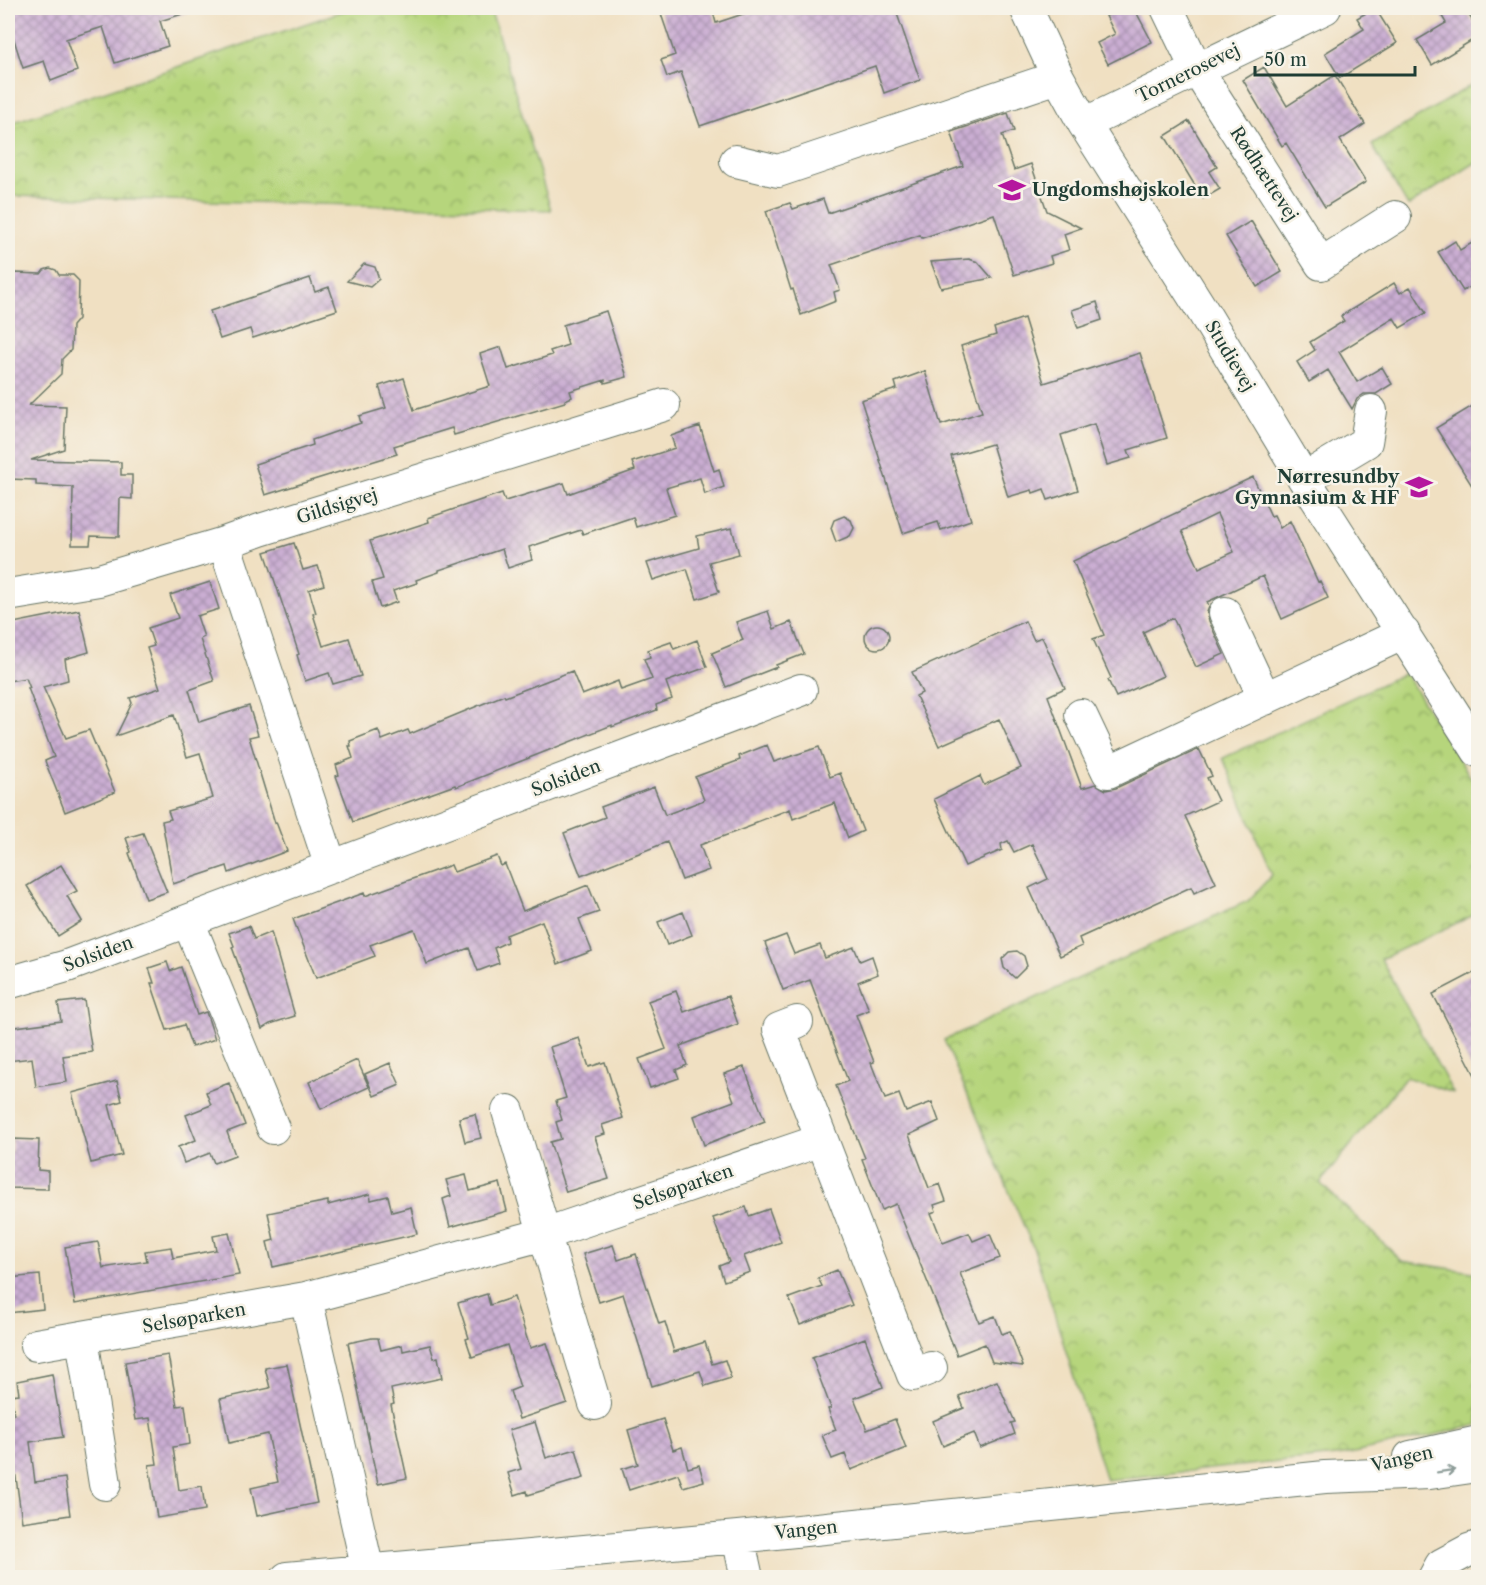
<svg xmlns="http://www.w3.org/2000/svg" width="1486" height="1585" viewBox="0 0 1486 1585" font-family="'Libre Caslon Text',serif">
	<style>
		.park { fill: url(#park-crowns); stroke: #6a8958; stroke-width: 1.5 }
		.building { fill: url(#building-cross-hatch); fill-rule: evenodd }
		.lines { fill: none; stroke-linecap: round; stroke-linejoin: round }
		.minor-casing { stroke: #687666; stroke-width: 34 }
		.minor { stroke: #fff; stroke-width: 32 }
		.oneway { stroke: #8f9e9a }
		.labels { text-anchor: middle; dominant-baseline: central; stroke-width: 5; stroke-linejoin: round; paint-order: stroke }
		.street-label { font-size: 18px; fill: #1f3d34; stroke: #f7f3e8 }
		.poi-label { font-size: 18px; font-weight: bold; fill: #1f3d34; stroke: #f7f3e8; text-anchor: start }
	</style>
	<defs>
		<pattern id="park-crowns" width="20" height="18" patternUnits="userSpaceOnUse" patternTransform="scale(1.5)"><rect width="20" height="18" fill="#b6d57c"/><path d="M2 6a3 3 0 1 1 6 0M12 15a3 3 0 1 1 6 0" fill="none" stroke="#93ae66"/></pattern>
		<pattern id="building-cross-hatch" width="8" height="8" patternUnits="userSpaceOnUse" patternTransform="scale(1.5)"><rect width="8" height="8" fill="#cbaed3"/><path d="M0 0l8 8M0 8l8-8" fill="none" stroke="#a48fac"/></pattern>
	</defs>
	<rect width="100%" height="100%" fill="#f7f3e8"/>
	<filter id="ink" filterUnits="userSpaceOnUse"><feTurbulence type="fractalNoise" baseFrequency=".0167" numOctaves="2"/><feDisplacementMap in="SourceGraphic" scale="12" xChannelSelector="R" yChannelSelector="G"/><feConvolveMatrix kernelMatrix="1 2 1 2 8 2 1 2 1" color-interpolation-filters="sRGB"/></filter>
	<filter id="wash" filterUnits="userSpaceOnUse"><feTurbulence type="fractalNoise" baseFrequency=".008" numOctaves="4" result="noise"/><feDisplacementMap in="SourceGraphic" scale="24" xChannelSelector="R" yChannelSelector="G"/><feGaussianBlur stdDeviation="1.35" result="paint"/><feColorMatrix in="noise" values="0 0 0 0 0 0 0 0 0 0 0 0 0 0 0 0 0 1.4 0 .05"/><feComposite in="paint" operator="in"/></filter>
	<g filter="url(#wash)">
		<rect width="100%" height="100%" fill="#f0e0c2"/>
		<!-- park -->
		<path class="park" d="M352,8H490L551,210L12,196L8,169V124Z
			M1478,81V161L1408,206L1372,145Z
			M1405,673L1478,789V913L1381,959L1453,1093L1406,1077L1320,1183L1402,1261L1478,1273V1425L1345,1455L1106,1480L1035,1252L944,1040L1248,901L1272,875L1223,758Z"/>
		<g id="blocks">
			<!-- building -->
			<path class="building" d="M8,8H191L192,11L160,21L168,46L115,63L103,27L66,39L77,71L51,81L44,61L23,68L8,21Z
				M659,8H712L716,23L761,8H895L920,80L884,93L875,66L700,126L681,72L667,77L661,60L675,55Z
				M1122,8H1134L1152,42L1108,64L1097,43L1115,34L1106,16Z
				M1375,8L1397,43L1340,78L1325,53L1364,29L1357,18Z
				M1449,8H1464L1479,30V36L1432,65L1417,40L1446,23L1440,13Z
				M1264,67L1287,106L1335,75L1365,124L1340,140L1366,182L1325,207L1286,143L1282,146L1243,80Z
				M1008,113L1014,131L1002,135L1014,170L1031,164L1047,211L1081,228L1064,234L1069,250L1050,256L1052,263L1014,275L994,214L922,238L920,235L831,265L840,290L834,292L836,301L801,315L793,289L791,290L766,211L790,203L793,209L823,199L828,213L963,166L951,132Z
				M1189,121L1217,167L1209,172L1220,189L1203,199L1165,136Z
				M1251,221L1282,272L1257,287L1226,236Z
				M1479,239V281L1463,291L1438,252L1455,241L1460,250Z
				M969,259L978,262L992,278L941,288L931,262Z
				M364,264L375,267L379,279L370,287L347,281Z
				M50,268L56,270L59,275H73L79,281L78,319L72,326L71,350L62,359L61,374L29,405L66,406L64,449L31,460L121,462V475H132V499L120,498L119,537L91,536L90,545H72L73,487L36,485V480L8,479L10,277L15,273L41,274L44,270Z
				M310,278L315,292L329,287L337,310L253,338L250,329L220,339L210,311Z
				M1394,283L1400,293L1410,287L1426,313L1400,328L1394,318L1339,352L1357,382L1382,367L1392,384L1376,394H1364L1357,399L1352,409L1328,370L1309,382L1297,362L1315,350L1310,342L1344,321L1341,316Z
				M1097,302L1102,320L1078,328L1072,310Z
				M606,311L627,377L605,383V380L570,391L572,397L565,400V402L518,416L454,435L452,428L394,446L397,454L265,495L255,464L313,445L312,440L361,423L359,416L386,408L379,386L404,378L414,410L490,386L480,354L501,347L508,369L552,355L550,351L568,345L563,325Z
				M1024,318L1044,383L1140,353L1167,438L1128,450L1131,458L1107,465L1094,424L1061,435L1078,490L1048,500L1044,489L1033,493L1032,490L1008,497L992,444L951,456L971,520L941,530L938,522L903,533L861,400L897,389L895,382L925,371L941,425L982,412L961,346L996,335L994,328Z
				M1479,402V497L1436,428Z
				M700,426L714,471L719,469L724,487L705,494L700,478L666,488L675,515L636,527L633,517L583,534L581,530L529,547L532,560L508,568L502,549L439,570V572L416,580L417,583L393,591L397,602L380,608L372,582L383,579L370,541L429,522L428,518L502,493L505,501L564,483L568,494L635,470L632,462L675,448L671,436Z
				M1253,477L1271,516L1274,515L1280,528L1290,521L1318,582L1320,581L1328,598L1282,619L1263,576L1218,597L1207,602L1209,607L1207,612L1209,621L1224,654L1196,667L1173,618L1143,632L1163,676L1116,697L1108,680L1111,678L1093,639L1104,635L1073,561ZM1217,514L1234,552L1199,568L1182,531Z
				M844,516L851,520L854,528L850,536L836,542L831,528L834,520Z
				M732,528L739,554L709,562L719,592L697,599L687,569L653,580L647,563L699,548L697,536Z
				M294,543L303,570L318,566L324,585L309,590L316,613L313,614L323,646L349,638L361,676L333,684L329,673L305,681L297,655L299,654L265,552Z
				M210,582L219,609L197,616L204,637L200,639L214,681L189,690L199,722L249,706L258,735L249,737L275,823L276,822L287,851L229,873L227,866L173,884L162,821L171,819L168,811L213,798L200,753L187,757L174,715L116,736L132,703L130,698L160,688L147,648L154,646L148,628L178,618L170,595Z
				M79,610L89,652L65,659L68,680L43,687L66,738L89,730L115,792L65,812L45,761L54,757L28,688H30L26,678L8,681V624Z
				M768,611L774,629L791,622L804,654L776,665L777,667L726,687L712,653L743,640L736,622Z
				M1025,621L1034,640L1042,637L1065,688L1048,696L1082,788L1096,784L1106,790L1116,788L1199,749L1212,776L1207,778L1218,801L1185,816L1216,883L1194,893L1191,887L1079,938L1082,946L1060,956L1029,888L1048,879L1032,844L1014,852L1008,841L1001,844L1002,850L965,866L934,799L980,776L984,785L1021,768L999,719L939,746L916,696L922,693L912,672Z
				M865 637a12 12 0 1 1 24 0a12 12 0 1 1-24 0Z
				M697,640L707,667L666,682L672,699L656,705L657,710L612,727V725L456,787L455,785L353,822L336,776L339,775L336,765L353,758L349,746H351L350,741L378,730L382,740L408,730L410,734L504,695L505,697L572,671L582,695L618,681L621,690L652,679L644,659L650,657L648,650L671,642L674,649Z
				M767,745L774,762L819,747L830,777L840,773L863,831L848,838L835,803L793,819L790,809L754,823V825L700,845L709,870L682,880L667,842L581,876L564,833L605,817L601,807L654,787L665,815L704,800L695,777L740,760L739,756Z
				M143,833L167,892L146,899L129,853L131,852L126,838Z
				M497,856L501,866L505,864L523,911L588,885L599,912L579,919L592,951L558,964L542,921L506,935L507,942L494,948L499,963L478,971L469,948L427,964L414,929L370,945L375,956L316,978L293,919L364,893L365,896L451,865L454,872Z
				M61,865L77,891L67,896L82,921L58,936L27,886Z
				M683,912L692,935L667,945L658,922Z
				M249,926L254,939L271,932L295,1016L270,1024L262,1029L232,947L234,946L229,933Z
				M786,935L794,954L820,945L825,958L854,947L860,961L872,956L878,974L858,982L869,1010L856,1015L874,1062L871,1063L885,1099L899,1094L906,1112L932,1102L939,1121L909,1135L929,1188L940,1184L946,1201L934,1205L936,1211L931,1213L943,1243L969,1233L973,1241L990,1234L1000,1258L960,1273L979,1322L995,1316L1002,1334L1010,1331L1023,1366L992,1362L985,1344L957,1355L896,1204L882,1210L862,1159L865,1158L836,1086L848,1081L810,980L783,990L765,943Z
				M1017,951L1024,956L1027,966L1015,978L1004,968L1002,959L1009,952Z
				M167,962L170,971L181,967L197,1015L206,1012L215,1039L192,1047L184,1025L167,1030L151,983H154L149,968Z
				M1479,970V1083L1433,994Z
				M676,991L684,1012L728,996L738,1024L680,1046L687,1065L676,1070L679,1078L650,1088L639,1059L666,1049L648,1001Z
				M84,1000L92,1052L63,1056L67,1082L36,1087L32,1058L8,1061V1028L61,1021L58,1003Z
				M579,1038L589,1067L605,1062L623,1118L602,1125L605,1134L595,1137L609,1179L566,1192L550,1142L561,1139L556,1122L562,1120L556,1101L566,1098L550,1047Z
				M357,1060L369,1087L321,1109L309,1082Z
				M390,1063L400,1085L374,1096L365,1074Z
				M744,1067L765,1121L704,1145L694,1116L734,1101L724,1074Z
				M117,1081L122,1101L109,1105L122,1155L91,1163L72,1093Z
				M229,1083L245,1125L227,1132L235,1155L214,1163L210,1153L184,1163L178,1147L196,1140L186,1115L211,1105L206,1092Z
				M475,1114L481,1138L465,1142L459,1118Z
				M12,1139L39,1140L38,1170L48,1171V1189L8,1188V1155H11Z
				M466,1175L470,1191L500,1183L507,1211L450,1227L443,1199L451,1196L446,1180Z
				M370,1194L371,1200L388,1196L392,1212L411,1207L417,1234L273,1267L267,1242L274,1240L268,1213L328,1201V1205Z
				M746,1207L749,1216L769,1209L781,1242L744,1256L750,1272L724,1281L719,1266L729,1262L713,1218Z
				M229,1233L239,1275L75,1304L65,1247L98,1242L103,1268L147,1261L145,1251L171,1247L173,1258L216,1250L213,1236Z
				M613,1245L618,1260L636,1254L659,1324L665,1322L674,1352L705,1342L712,1364L725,1360L731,1378L705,1386L700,1371L652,1386L623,1294L599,1302L583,1254Z
				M837,1270L852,1305L800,1325L789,1298L822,1286L818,1278Z
				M40,1275L43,1309L8,1313V1278Z
				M487,1294L490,1305L514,1297L530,1348L547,1343L567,1403L519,1419L510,1391L520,1387L507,1345L472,1357L466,1339L469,1338L458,1303Z
				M372,1338H378L381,1350L402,1345L403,1351L430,1345L434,1358L438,1357L442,1378L391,1389L394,1404L391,1405L407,1478L378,1484L348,1343Z
				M865,1338L883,1387L854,1398L867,1430L895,1419L906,1448L851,1470L845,1454L832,1459L822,1435L836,1430L828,1409L831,1408L812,1358Z
				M168,1355L177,1406L185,1405L190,1444L173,1447L179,1490L202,1486L205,1510L157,1518L149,1465L157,1464L150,1418L135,1420L125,1362Z
				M287,1364L317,1503L257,1516L251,1488L278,1482L268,1434L229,1443L220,1399L270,1388L265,1368Z
				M52,1374L63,1437L30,1442L35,1482L65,1478L70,1515L22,1522L15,1470L8,1471V1415L14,1414L11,1395L19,1394L17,1381Z
				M997,1381L1015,1422L1011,1423L1015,1434L980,1448L974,1433L943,1446L933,1421L964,1408L959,1396Z
				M663,1419L673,1450L682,1447L688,1468L699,1465L704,1481L683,1487L678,1474L629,1490L622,1469L638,1464L628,1430Z
				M535,1422L546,1458L576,1449L584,1478L528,1495L527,1491L515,1495L508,1473L521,1469L509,1430Z"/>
		</g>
	</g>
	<g filter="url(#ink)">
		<use href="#blocks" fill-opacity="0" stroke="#687666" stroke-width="1.5"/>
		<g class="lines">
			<defs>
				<path id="minor" d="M1026,8L1058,77L1084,124L1204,313L1304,479L1478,751
					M1167,8L1196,68L1321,264L1395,217
					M1084,124L1325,8
					M736,161L778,171L1058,77
					M1304,479L1366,442L1371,411
					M224,543L331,867
					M8,595L99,580L224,543L260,530L664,405
					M1225,613L1265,699
					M1081,715L1108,772L1404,633
					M188,921L273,1128
					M8,983L67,966L801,690
					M797,1022L779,1029L913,1375L931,1368
					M508,1111L595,1404
					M306,1298L368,1571
					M82,1338L105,1484
					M36,1345L306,1298L545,1234L822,1140
					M1410,1457L1478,1442
					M738,1537L747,1578
					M287,1578L738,1537L1325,1477L1430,1473L1478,1466
					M1434,1578L1441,1565L1469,1550L1478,1547"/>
			</defs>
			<!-- minor casing -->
			<use href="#minor" class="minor-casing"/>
			<!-- minor -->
			<use href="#minor" class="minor"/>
		</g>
		<!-- one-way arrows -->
		<defs><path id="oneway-shaft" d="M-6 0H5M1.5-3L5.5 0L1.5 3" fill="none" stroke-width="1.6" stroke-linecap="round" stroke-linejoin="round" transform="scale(1.5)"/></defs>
		<use class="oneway" href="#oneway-shaft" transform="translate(1446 1471) rotate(-9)"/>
	</g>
	<!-- icons -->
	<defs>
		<symbol id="school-bare" viewBox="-9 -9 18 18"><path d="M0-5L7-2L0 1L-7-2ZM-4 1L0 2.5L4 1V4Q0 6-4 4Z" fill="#b5179e" stroke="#f7f3e8" stroke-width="2.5" paint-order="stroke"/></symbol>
		<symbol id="university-bare" viewBox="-9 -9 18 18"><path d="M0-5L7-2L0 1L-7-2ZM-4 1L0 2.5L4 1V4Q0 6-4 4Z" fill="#b5179e" stroke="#f7f3e8" stroke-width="2.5" paint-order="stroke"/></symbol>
	</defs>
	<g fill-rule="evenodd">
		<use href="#school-bare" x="993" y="171" width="38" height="38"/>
		<use href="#university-bare" x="1400" y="468" width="38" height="38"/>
	</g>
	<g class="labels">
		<!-- street labels -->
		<g class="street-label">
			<text transform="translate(1188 73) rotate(-26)">Tornerosevej</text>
			<text transform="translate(1264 174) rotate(57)">Rødhættevej</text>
			<text transform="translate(1230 356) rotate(59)">Studievej</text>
			<text transform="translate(337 506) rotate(-17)">Gildsigvej</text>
			<text transform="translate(566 778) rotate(-21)">Solsiden</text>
			<text transform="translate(98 954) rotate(-20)">Solsiden</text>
			<text transform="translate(683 1187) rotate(-19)">Selsøparken</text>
			<text transform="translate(194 1318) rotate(-10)">Selsøparken</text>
			<text transform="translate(1402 1459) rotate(-13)">Vangen</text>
			<text transform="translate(806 1530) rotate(-6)">Vangen</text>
		</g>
		<!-- poi labels -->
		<g class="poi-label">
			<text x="1032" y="190">Ungdomshøjskolen</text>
			<text x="1399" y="477" text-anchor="end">Nørresundby<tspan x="1399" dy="21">Gymnasium &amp; HF</tspan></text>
		</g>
	</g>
	<!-- margin -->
	<rect width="1486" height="1585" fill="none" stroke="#f7f3e8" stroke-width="30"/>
	<!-- scale -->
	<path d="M1255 66v9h160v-9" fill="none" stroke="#1f3d34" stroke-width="3"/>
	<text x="1264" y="66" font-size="18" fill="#1f3d34" stroke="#f7f3e8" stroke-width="4.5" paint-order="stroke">50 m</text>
</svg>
